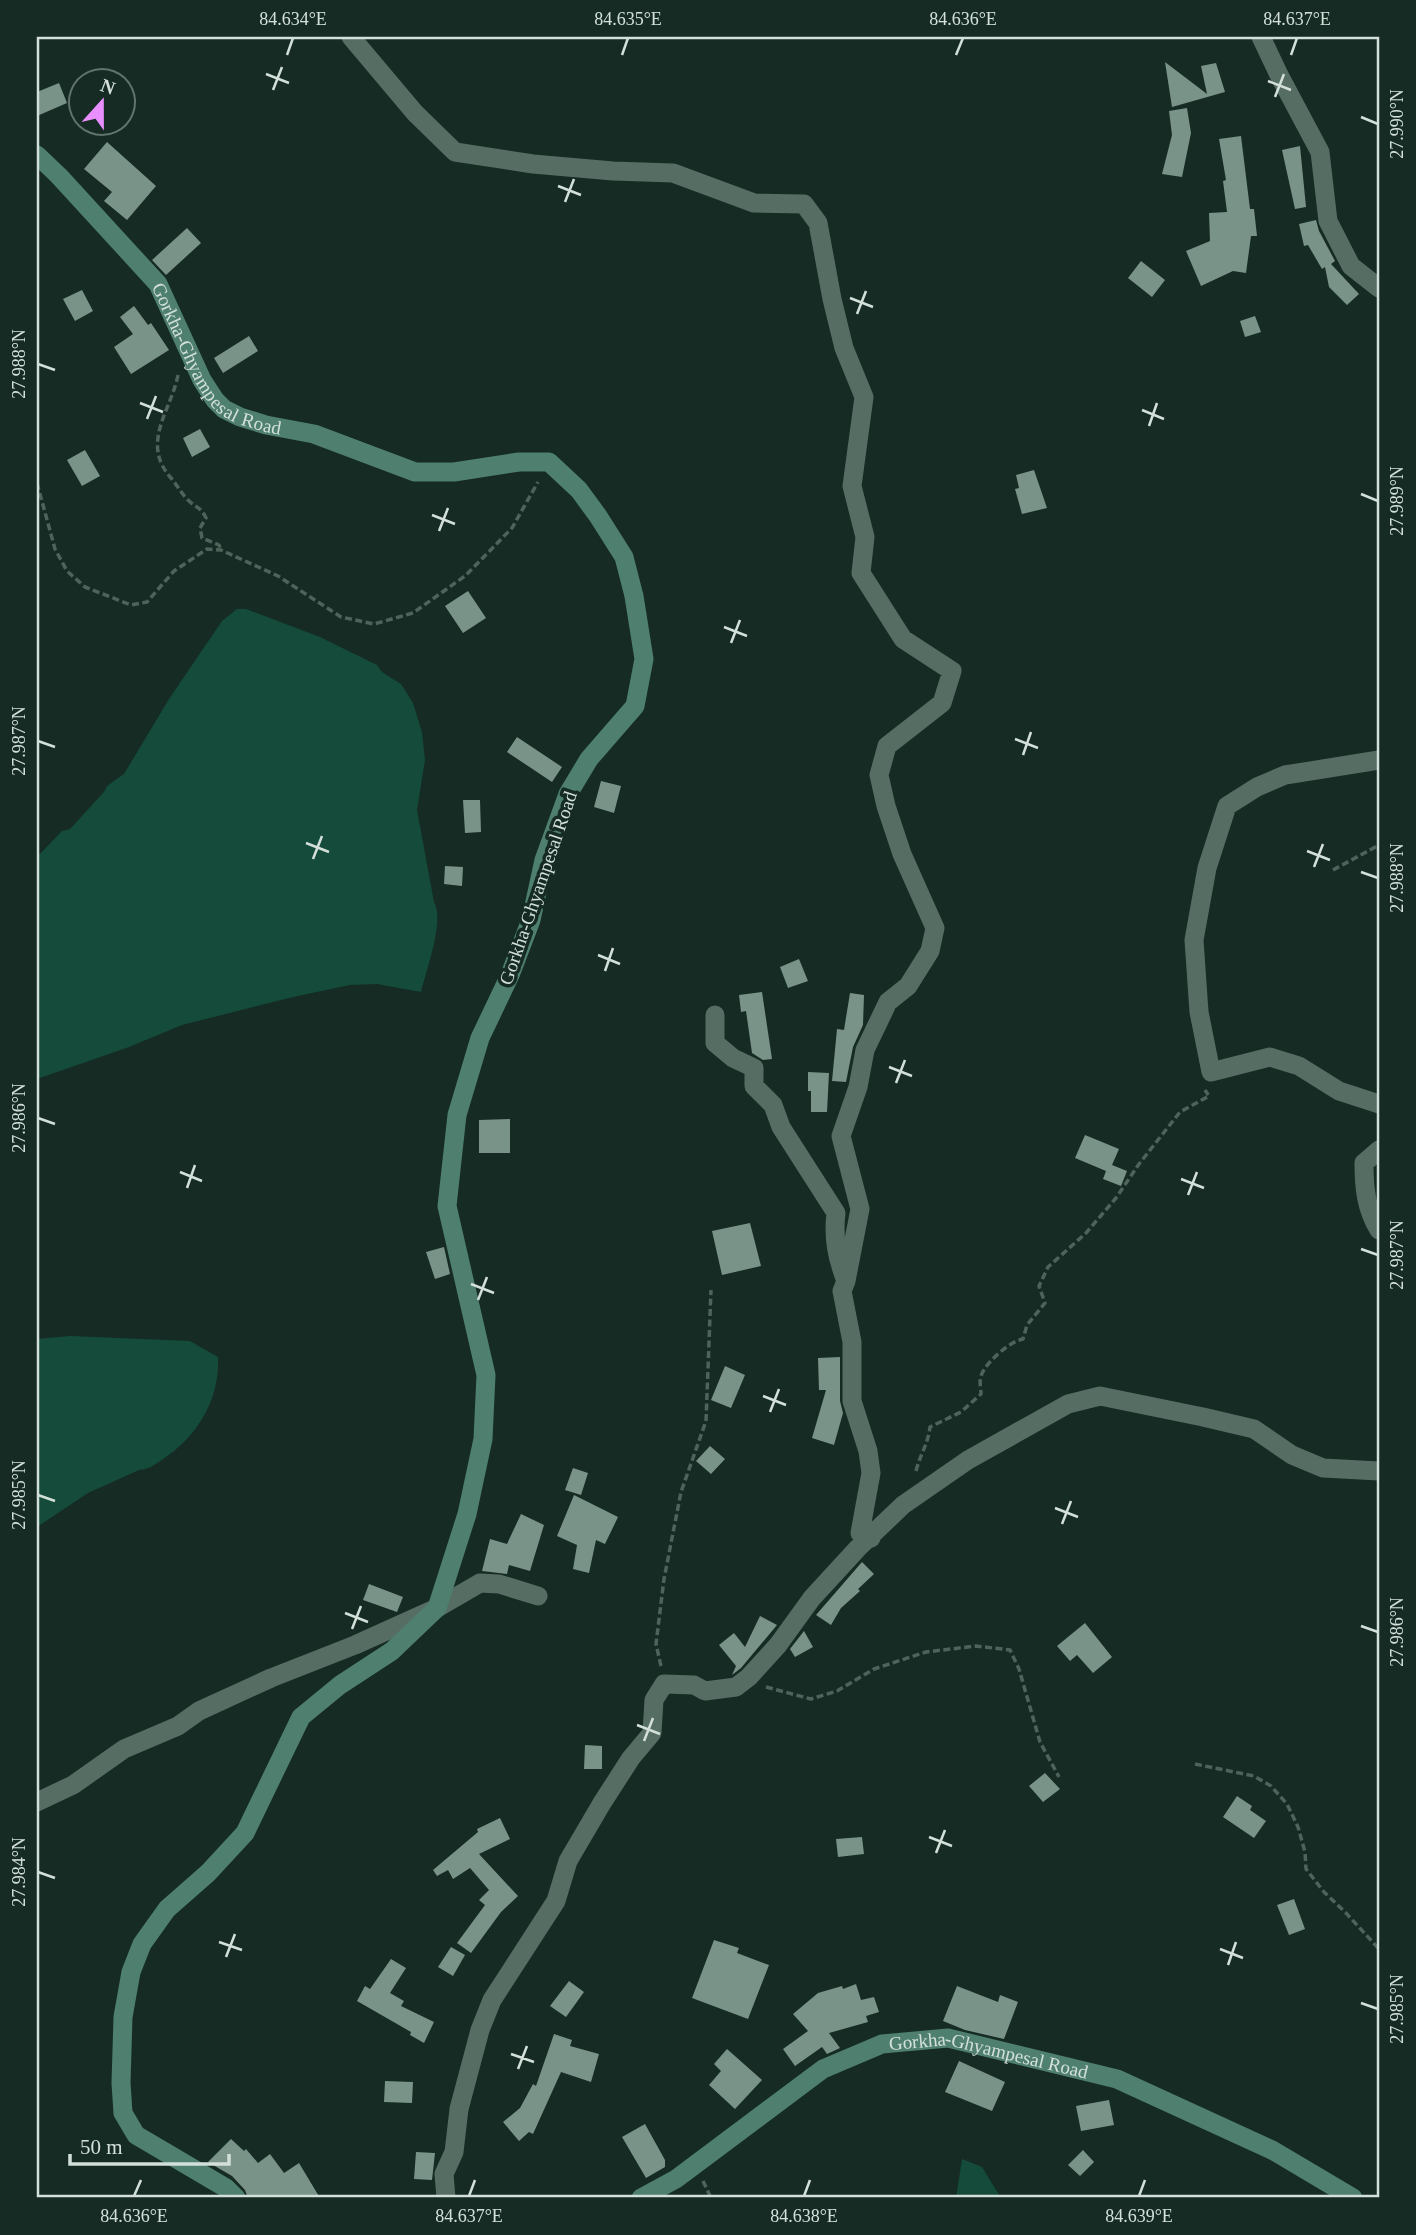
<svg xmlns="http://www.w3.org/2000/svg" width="1416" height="2235" viewBox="0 0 1416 2235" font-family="'Times New Roman',serif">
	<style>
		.green { fill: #144b3b }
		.building { fill: #7a9389 }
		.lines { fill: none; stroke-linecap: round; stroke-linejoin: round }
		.path { stroke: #4f635b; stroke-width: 3.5; stroke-dasharray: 7 3.5; stroke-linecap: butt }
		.minor { stroke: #566d64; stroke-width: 19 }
		.secondary { stroke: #4e7f6f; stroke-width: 19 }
		.ticks { fill: none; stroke: #d3e0da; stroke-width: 2.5 }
		.labels { text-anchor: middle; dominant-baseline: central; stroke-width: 7; stroke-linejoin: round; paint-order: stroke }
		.street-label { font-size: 19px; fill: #d3e0da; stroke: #152b23 }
		.neatline { fill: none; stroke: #d3e0da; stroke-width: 2.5 }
		.ticks-label { font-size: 18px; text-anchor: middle; fill: #d3e0da }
	</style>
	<rect width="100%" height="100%" fill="#152b23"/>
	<!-- green -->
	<path class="green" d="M237,609H246L320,637L377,665L382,672L401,684L413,703L422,732L425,760L417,810L434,902C445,921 426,970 421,992L377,984L350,985L293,997L182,1025L129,1047L37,1079V857L62,831L70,829L104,792L107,786L124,774L169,699L222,621Z
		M70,1336L190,1341L218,1357C220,1399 198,1436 163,1459C155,1465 149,1469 139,1470L88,1493L37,1527V1339Z
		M962,2159L982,2167L1001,2198H956Z"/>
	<!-- building -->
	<path class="building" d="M1165,62L1207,94L1201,66L1216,63L1225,92L1172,107Z
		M59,83L67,103L37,116V92Z
		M1187,108L1191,133L1182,177L1162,174L1172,135L1169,111Z
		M1241,136L1250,209H1254L1257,236H1251L1246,273L1233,271L1201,286L1186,251L1210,241L1209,213L1227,212L1223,181L1226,180L1219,139Z
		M107,142L156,186L127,220L104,201L112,192L84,169Z
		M1300,146L1306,207L1295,209L1282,150Z
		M1316,220L1319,231L1335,261L1331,264L1359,294L1347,305L1329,287L1325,267L1322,269L1308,245L1304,246L1299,224Z
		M187,228L201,243L166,275L152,260Z
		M1141,261L1165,280L1152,297L1128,278Z
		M82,290L93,311L75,321L63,299Z
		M134,306L148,325L151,323L169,350L131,374L114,347L133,334L120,317Z
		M1255,316L1261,332L1245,337L1240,321Z
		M249,336L258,351L223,373L214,358Z
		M200,429L210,447L192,457L183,438Z
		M85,450L100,476L82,486L67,460Z
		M1034,470L1047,508L1022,514L1015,489L1019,488L1016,475Z
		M468,591L486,618L463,633L445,606Z
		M517,737L562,767L552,782L507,752Z
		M601,781L621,786L614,813L594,807Z
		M463,800H480L481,832L465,833Z
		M445,866L463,867L462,886L444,884Z
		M799,959L808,981L788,988L780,967Z
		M762,992L772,1059L763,1060L752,1053L746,1011L741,1012L739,995Z
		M850,993L864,995L863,1025L853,1047L846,1082L832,1081L837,1029L844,1030Z
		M808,1072L829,1073L827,1112H811V1091H808Z
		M510,1119V1153H479V1120Z
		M1085,1135L1119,1149L1112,1165L1127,1171L1121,1186L1103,1179L1106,1171L1075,1158Z
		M750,1223L761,1266L722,1275L712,1231Z
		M444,1247L450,1274L435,1279L426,1252Z
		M840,1357V1401L843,1413L834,1445L812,1438L826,1390H819L818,1358Z
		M725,1366L745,1375L731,1408L711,1400Z
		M710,1446L725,1459L711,1474L696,1461Z
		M573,1468L588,1473L581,1495L565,1490Z
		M574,1495L618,1517L605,1544L596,1540L589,1573L573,1569L577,1545L557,1536Z
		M521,1514L544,1525L530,1571L509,1565L507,1574L482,1571L490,1539L507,1544Z
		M862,1562L874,1574L858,1589L860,1591L841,1608L831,1625L816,1615Z
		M369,1584L403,1597L397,1612L363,1600Z
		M760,1616L777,1625L741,1668L732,1675L736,1666L719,1645L734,1633L745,1647Z
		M1085,1623L1112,1657L1093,1673L1077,1655L1070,1661L1057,1646Z
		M804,1631L813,1647L795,1657L790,1649Z
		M585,1745L602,1746V1769H584Z
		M1045,1773L1060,1789L1043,1802L1029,1786Z
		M1237,1796L1252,1806L1250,1810L1266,1821L1254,1838L1223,1817Z
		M500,1818L510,1839L479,1854L518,1896L501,1912L471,1953L457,1943L485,1905L479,1900L489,1890L470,1868L453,1879L448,1870L437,1876L433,1870L478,1832L477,1829Z
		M862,1837L864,1854L838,1857L836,1839Z
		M1294,1899L1305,1929L1289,1935L1277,1905Z
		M714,1940L739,1948L737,1953L769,1965L748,2019L692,1998Z
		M451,1947L465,1955L453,1976L438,1967Z
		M391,1959L406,1968L390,1993L404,2001L401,2006L434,2022L424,2043L410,2035L411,2032L357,2001L365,1986L370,1989Z
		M569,1981L584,1992L566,2017L550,2006Z
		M856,1984L861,2000L874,1997L879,2012L866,2016L868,2022L829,2033L840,2048L827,2054L822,2047L795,2066L783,2049L808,2031L793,2014L818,1993L842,1986L843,1989Z
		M957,1986L998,2002L1000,1995L1018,2002L1004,2039L965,2030L943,2021Z
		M554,2034L572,2040L570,2046L599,2054L591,2082L561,2072L533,2134L529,2132L519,2141L503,2122L520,2108L533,2084L536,2086Z
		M727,2049L762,2080L735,2109L709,2085L721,2071L714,2064Z
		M959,2061L1005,2082L992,2111L945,2092Z
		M385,2081L413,2082L412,2103L384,2102Z
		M1109,2100L1114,2125L1081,2131L1076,2106Z
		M645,2124L665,2160V2167L646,2178L622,2137Z
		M231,2139L244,2151L246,2149L258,2163L270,2154L284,2173L299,2163L320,2198H248L245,2190L232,2176L208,2162Z
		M1083,2150L1094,2162L1080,2176L1068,2165Z
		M416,2152L435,2153L432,2180L414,2179Z"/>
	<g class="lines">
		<!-- path -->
		<path class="path" d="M178,375C171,411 140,443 171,478C177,485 181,493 188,500C196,508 200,506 206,518L200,528L202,538L219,545L221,550
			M37,483L55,549L67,571L85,587L131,605L147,602L174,571L207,549L221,550L278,576L341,617L374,624L413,613L465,576L512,528L538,482
			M1333,870L1379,845
			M916,1471C920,1455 928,1444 930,1427L961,1412L981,1394C981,1389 979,1381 981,1376C985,1363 1010,1341 1023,1339L1027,1325L1045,1303L1039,1286L1048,1267L1086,1233L1116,1198L1139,1164L1180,1112L1209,1096L1205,1090
			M661,1666L656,1644L664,1579L681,1492L706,1421L711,1290
			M766,1687L811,1699L837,1691L874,1669L926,1652L976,1646L1010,1650L1019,1669L1040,1742L1059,1777
			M1195,1764L1254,1776L1271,1786L1287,1804L1298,1827L1305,1852L1306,1869L1324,1892L1346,1913L1379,1949
			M703,2181L711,2198"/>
		<!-- minor -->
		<path class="minor" d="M351,37L415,113L455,152L533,164L613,171L673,173L754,203L804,204L818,223L832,299L844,348L864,397L852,486L865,537L861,573L903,639L952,671L942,703L887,746L879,775L886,806L902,854L935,928L930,951L908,986L888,1002L865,1050L858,1087L841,1136L860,1209L846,1281
			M1261,37L1279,75L1320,152L1328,221L1351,266L1379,288
			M1379,760L1285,775L1257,787L1227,806L1207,868L1194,940L1199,1012L1211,1072L1270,1057L1299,1066L1339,1091L1379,1104
			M715,1015V1043L733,1058L754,1068V1086L773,1105L781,1127L836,1213C833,1238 837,1258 846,1281L842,1291L852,1342V1401L868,1451L871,1473L860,1533L871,1538
			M1379,1150L1364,1163C1364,1188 1366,1209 1379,1230
			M37,1802L73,1785L124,1749L178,1726L199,1711L271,1678L355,1645L437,1608L480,1583L499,1584L538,1596
			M446,2198L444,2174L454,2152L459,2109L480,2030L492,2000L556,1901L568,1861L602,1803L631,1758L652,1733L654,1700L664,1684L694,1685L705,1691L736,1687L749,1677L778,1645L812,1598L858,1548L903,1505L968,1460L1068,1404L1100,1396L1203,1417L1254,1429L1292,1455L1323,1468L1379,1471"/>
		<!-- secondary -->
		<g class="secondary">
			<path id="s1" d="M37,155L59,176L158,284L202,380L215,400L224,409L240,417L266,425L314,434L415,472H454L519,462H549L579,490L598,516L624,557L634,596L644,659L635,706L589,759L568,794L544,860L531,920L510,975L480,1038L457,1115L447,1206L486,1375L483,1439L467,1514L437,1608L392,1651L340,1685L301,1717L245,1833L208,1873L167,1909L142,1944L131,1972L123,2017L121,2083L123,2113L136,2135L226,2188L236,2198"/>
			<path id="s2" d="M641,2198L676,2179L823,2069L882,2044L948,2038L1117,2079L1272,2150L1353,2198"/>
		</g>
	</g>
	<!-- ticks -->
	<path class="ticks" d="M287,55L293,38M622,55L628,38M956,55L963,38M1291,55L1297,38M266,74L289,83M1268,81L1291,90M273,90L282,67M1275,97L1284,74M1361,117L1378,124M558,186L581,195M565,202L574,179M850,298L873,307M857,314L866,291M38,364L55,370M140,403L163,412M1142,410L1164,419M147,419L156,396M1149,426L1157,403M1361,494L1378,501M432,515L455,524M439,531L448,508M724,627L747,636M731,643L740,620M1015,739L1038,748M38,741L55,747M1023,755L1031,732M306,843L329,852M1307,851L1330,860M313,859L322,836M1314,867L1323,844M1361,872L1378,878M598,955L620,964M605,971L613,948M889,1067L912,1076M896,1083L905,1060M38,1118L55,1124M180,1172L202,1181M1181,1179L1204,1188M187,1188L195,1165M1188,1195L1197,1172M1361,1249L1378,1255M471,1284L494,1293M478,1300L487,1277M763,1396L786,1405M770,1412L779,1389M38,1495L55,1501M1055,1508L1078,1517M1062,1524L1071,1501M345,1613L368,1622M1361,1626L1378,1632M352,1629L361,1606M637,1725L660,1734M644,1741L653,1718M929,1837L952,1846M936,1853L945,1830M38,1872L55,1878M219,1942L242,1950M1220,1949L1243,1958M226,1957L235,1934M1228,1965L1236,1942M1361,2003L1378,2009M511,2054L534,2062M518,2069L527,2046M134,2196L141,2180M469,2196L475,2180M804,2196L810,2180M1139,2196L1145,2180"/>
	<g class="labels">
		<!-- street labels -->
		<g class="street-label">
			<text stroke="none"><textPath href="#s1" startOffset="278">Gorkha-Ghyampesal Road</textPath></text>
			<text transform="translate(538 888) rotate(-71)">Gorkha-Ghyampesal Road</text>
			<text stroke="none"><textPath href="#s2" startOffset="396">Gorkha-Ghyampesal Road</textPath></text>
		</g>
	</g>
	<!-- border -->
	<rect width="1416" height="2235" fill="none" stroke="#152b23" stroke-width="77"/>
	<!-- north arrow -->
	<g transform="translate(102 102) rotate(21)"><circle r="33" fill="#152b23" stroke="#61736c" stroke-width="2"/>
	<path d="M0-5L12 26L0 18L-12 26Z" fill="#e88eff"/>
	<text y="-10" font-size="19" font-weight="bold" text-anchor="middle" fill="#d3e0da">N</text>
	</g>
	<!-- scale -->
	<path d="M70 2154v10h159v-10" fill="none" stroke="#d3e0da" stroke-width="3.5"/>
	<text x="80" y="2154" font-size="21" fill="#d3e0da" stroke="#152b23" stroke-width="5" paint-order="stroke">50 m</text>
	<rect x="38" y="38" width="1340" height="2158" class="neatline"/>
	<g class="ticks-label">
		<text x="293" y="25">84.634°E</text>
		<text x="628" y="25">84.635°E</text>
		<text x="963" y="25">84.636°E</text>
		<text x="1297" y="25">84.637°E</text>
		<text transform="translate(1397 124) rotate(-90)" y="6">27.990°N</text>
		<text transform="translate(19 364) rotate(-90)" y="6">27.988°N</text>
		<text transform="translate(1397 501) rotate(-90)" y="6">27.989°N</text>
		<text transform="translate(19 741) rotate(-90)" y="6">27.987°N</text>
		<text transform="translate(1397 878) rotate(-90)" y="6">27.988°N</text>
		<text transform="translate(19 1118) rotate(-90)" y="6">27.986°N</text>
		<text transform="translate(1397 1255) rotate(-90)" y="6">27.987°N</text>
		<text transform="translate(19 1495) rotate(-90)" y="6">27.985°N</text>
		<text transform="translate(1397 1632) rotate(-90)" y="6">27.986°N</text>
		<text transform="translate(19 1872) rotate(-90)" y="6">27.984°N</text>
		<text transform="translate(1397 2009) rotate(-90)" y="6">27.985°N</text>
		<text x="134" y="2222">84.636°E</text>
		<text x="469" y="2222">84.637°E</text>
		<text x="804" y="2222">84.638°E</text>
		<text x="1139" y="2222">84.639°E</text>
	</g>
</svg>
